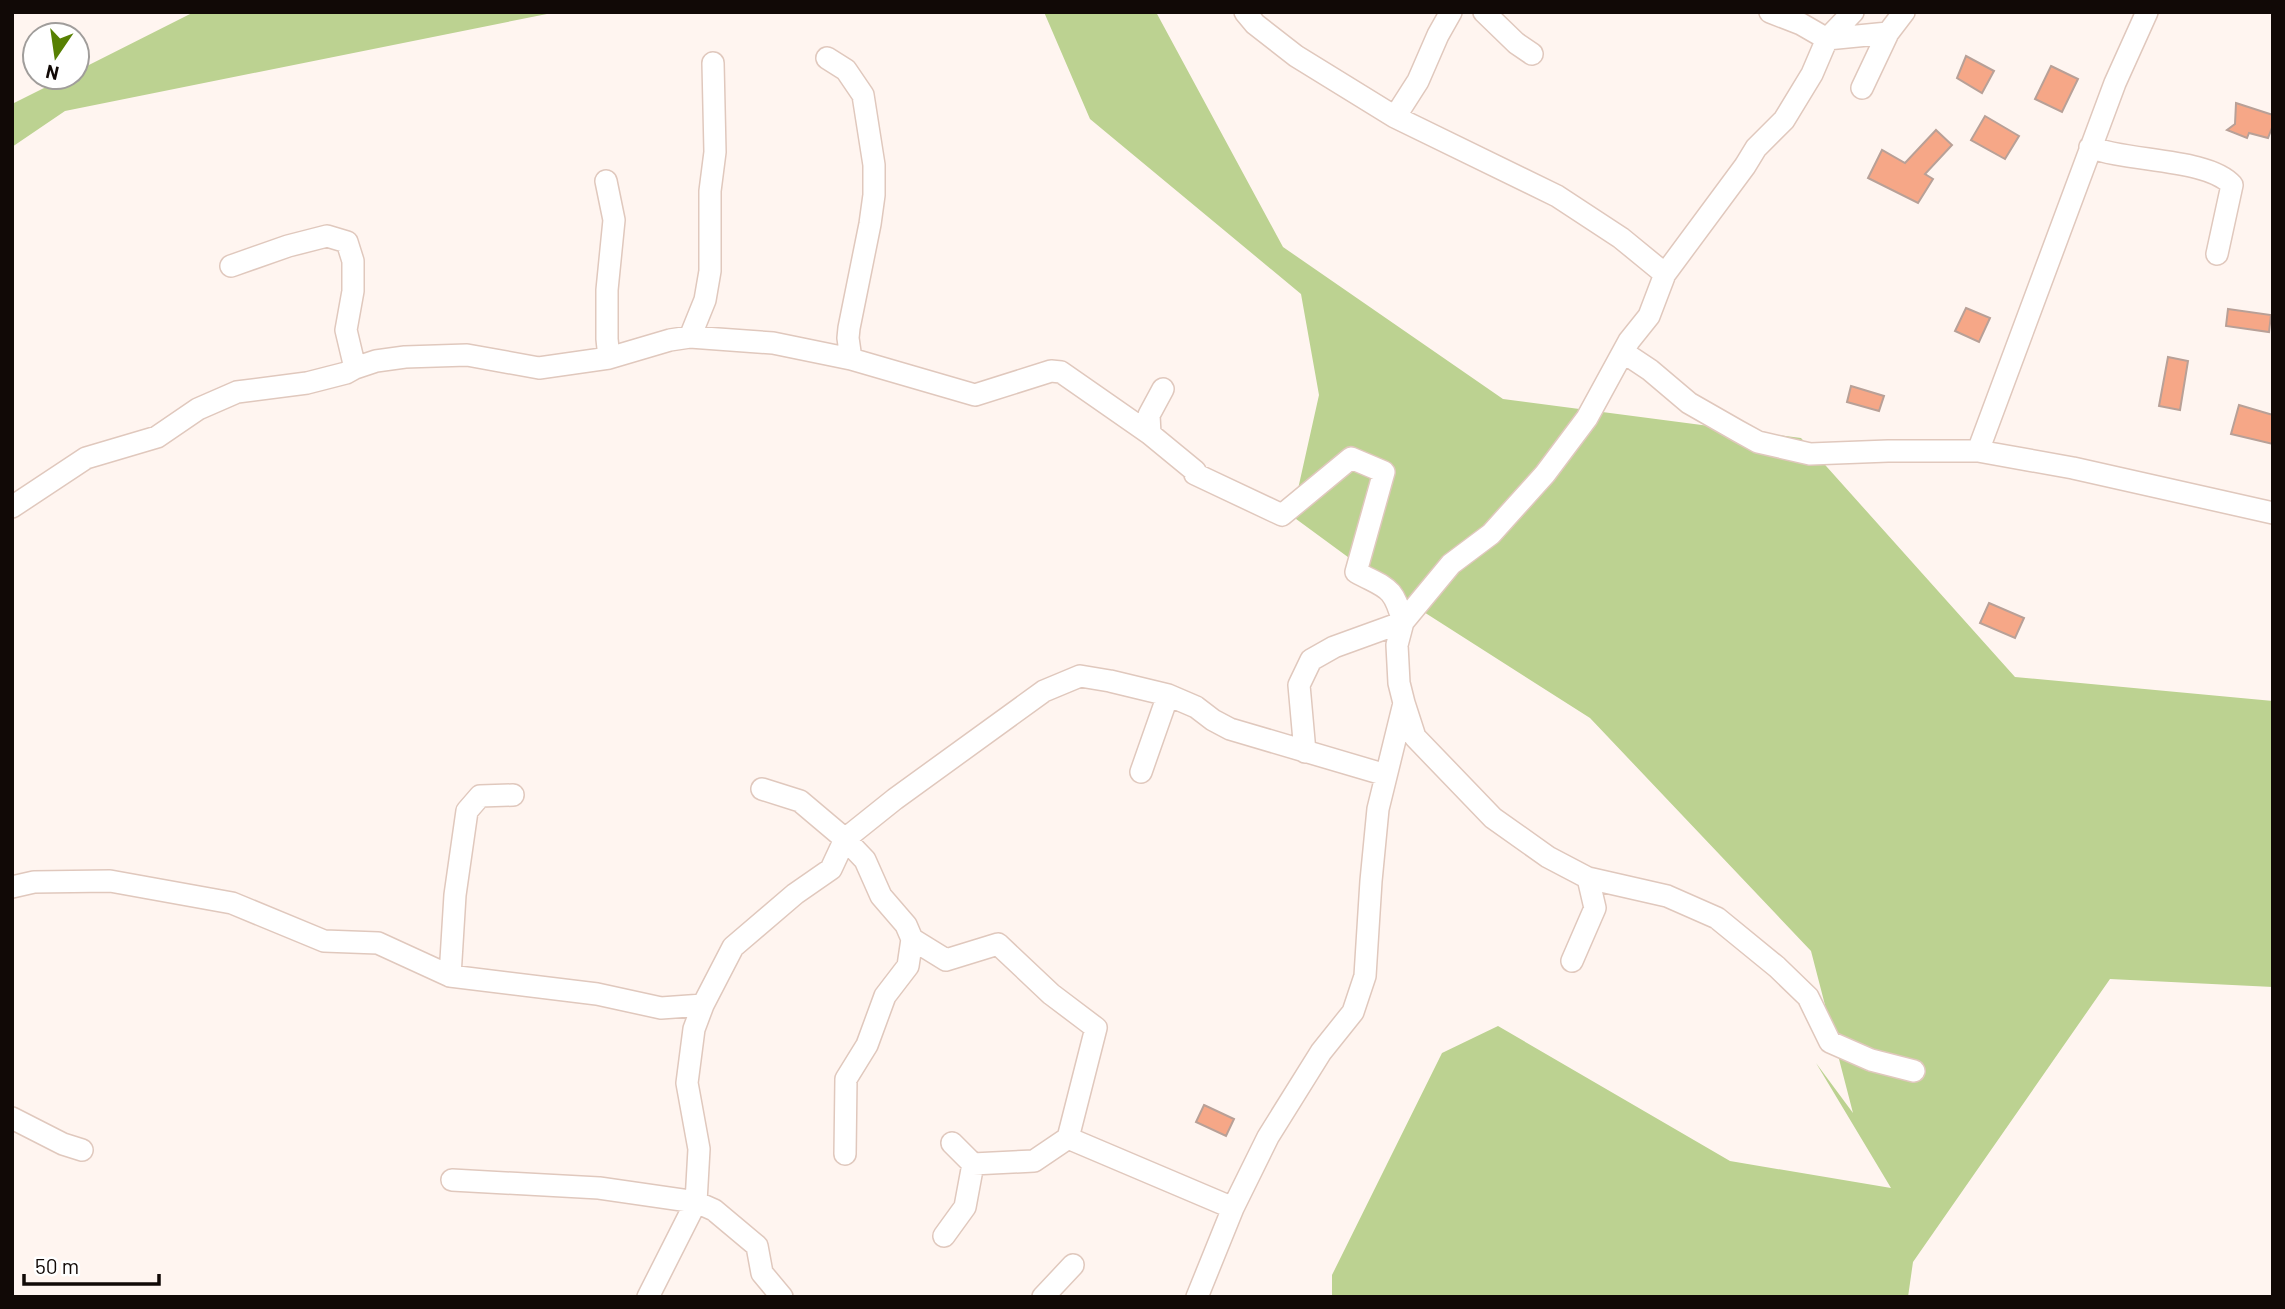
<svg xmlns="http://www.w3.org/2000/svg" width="2285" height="1309" viewBox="0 0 2285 1309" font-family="Barlow,sans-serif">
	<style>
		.green { fill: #bcd291 }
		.building { fill: #f6a787; stroke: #b8a097; stroke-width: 2 }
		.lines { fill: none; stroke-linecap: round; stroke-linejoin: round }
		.minor-casing { stroke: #e0c8bd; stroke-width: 24 }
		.minor { stroke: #fff; stroke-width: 21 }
	</style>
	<rect width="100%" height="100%" fill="#fff5f0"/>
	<!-- green -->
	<path class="green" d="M194,12H557L65,111L12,147V104L66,77H77V71Z
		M1044,12H1156L1283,247L1503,399L1801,438L2015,677L2273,701V987L2110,979L1913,1262L1908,1297H1332V1275L1442,1053L1498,1026L1730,1161L1891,1188L1816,1063L1853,1113L1811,951L1590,718L1416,607L1292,516L1319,395L1301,294L1090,119Z"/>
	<!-- building -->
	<path class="building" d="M1966,56L1994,71L1982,93L1957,78Z
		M2051,66L2078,79L2062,112L2035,99Z
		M2236,103L2273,115V125L2268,138L2249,133L2247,138L2227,130L2235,124Z
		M1985,116L2019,136L2005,159L1971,140Z
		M1936,130L1952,145L1925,174L1933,179L1918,203L1868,178L1882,150L1905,163Z
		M1966,308L1990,318L1979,342L1955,331Z
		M2228,309L2271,315L2269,332L2226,326Z
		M2168,357L2188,361L2180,410L2159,406Z
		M1851,386L1884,396L1879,411L1847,402Z
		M2239,405L2273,415V444L2231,434Z
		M1989,603L2024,618L2015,638L1980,623Z
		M1204,1105L1234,1119L1226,1136L1196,1122Z"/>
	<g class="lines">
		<defs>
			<path id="minor" d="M1245,12L1255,24L1296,56L1395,117L1557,196L1621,238L1665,274
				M1484,12L1516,43L1532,54
				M1770,12L1801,24L1827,39L1888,33
				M827,58L846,70L863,95L874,165V195L870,224L849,328L848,338L851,359
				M1862,88L1888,33L1904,12
				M1395,117L1418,81L1438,35L1451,12
				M2090,147C2126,162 2208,158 2232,185L2217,254
				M606,181L614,220L607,290V339L609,358
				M690,337L705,300L710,271V191L715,152L713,63
				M1623,352L1650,370L1689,403L1738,431L1758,442L1810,454L1888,451H1978L2073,468L2273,513
				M355,368L376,361L405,357L467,355L539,368L609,358L670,340L690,337L773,343L851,359L975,395L1051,371L1061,372L1150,434L1195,471V474L1282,515L1351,458L1384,472L1356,572C1387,589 1393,585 1403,622L1334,647L1311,660L1299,685L1305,752
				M1150,434L1149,415L1163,389
				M1978,451L2115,83L2147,12
				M12,507L86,458L157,437L198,409L237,392L307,383L346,373L355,368L346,330L353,291V261L347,242L327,236L288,246L231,266
				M1404,703L1415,737L1493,818L1548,857L1588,878L1667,896L1717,918L1777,967L1808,997L1830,1042L1871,1060L1914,1071
				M1141,772L1168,695
				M762,789L800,801L845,839L865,860L881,896L906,925L912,939L946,960L998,944L1051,994L1096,1028L1068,1138
				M12,887L34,882L110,881L232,903L324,941L378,943L450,976L597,994L661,1008L703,1005
				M1572,961L1595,908L1588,878
				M450,976L455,895L467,811L480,796L513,795
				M12,1118L63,1144L82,1150
				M952,1143L973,1164L1034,1161L1068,1138L1233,1208
				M845,1154L846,1079L867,1045L885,996L908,966L912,939
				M452,1180L599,1188L696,1202L714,1210L757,1246L762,1273L782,1297
				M944,1236L965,1207L973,1164
				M648,1297L696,1202L699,1149L687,1083L694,1029L703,1005L733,947L795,894L831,869L845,839L895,799L1044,691L1080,676L1110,681L1168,695L1196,707L1213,720L1230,729L1386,775
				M1043,1297L1073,1265
				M1197,1297L1233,1208L1268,1137L1321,1052L1353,1012L1365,976L1371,881L1378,809L1404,703L1399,683L1397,645L1403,622L1451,564L1491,534L1545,474L1587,418L1629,341L1649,316L1665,274L1745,166L1756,148L1784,120L1812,74L1827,39L1853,12"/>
		</defs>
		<!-- minor casing -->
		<use href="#minor" class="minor-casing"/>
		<!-- minor -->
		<use href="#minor" class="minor"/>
	</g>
	<!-- border -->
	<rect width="2285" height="1309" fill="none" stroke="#110906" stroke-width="28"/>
	<!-- north arrow -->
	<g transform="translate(56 56) rotate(193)"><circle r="33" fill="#ffffff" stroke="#a09d9b" stroke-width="2"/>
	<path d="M0-5L12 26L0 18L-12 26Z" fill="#578002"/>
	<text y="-10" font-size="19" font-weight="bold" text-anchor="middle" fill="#110906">N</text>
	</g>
	<!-- scale -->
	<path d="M24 1274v10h135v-10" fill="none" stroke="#110906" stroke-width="3.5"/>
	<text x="35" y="1274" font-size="21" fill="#110906" stroke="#ffffff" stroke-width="5" paint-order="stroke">50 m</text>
</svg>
